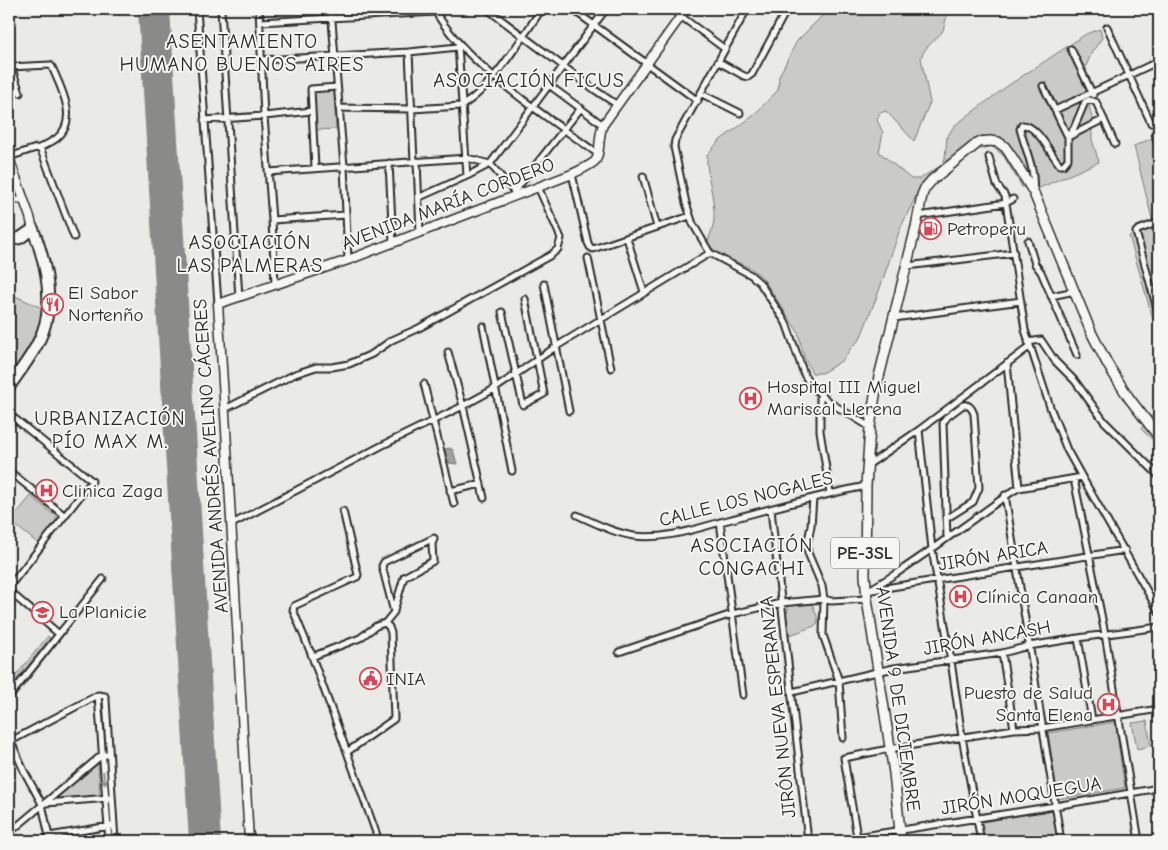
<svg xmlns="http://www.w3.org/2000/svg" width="1168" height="850" viewBox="0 0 1168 850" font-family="'Comic Neue',sans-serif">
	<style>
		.green { fill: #cacac7; stroke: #7a7a79 }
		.water { fill: #a1a19e; stroke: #727270 }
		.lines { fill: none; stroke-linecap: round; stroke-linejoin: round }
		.taxiway { stroke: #8a8a88; stroke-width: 12 }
		.runway { stroke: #8a8a88; stroke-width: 32 }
		.street-casing { stroke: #2b2b2b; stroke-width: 9 }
		.secondary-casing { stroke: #2b2b2b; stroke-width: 11 }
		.primary-casing { stroke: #2b2b2b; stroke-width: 12 }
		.highway-casing { stroke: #2b2b2b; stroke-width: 14 }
		.street { stroke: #f6f6f2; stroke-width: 5 }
		.secondary { stroke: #f6f6f2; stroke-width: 8 }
		.primary { stroke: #f6f6f2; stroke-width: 9 }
		.highway { stroke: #f6f6f2; stroke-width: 10 }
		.oneway { fill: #90908e }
		.labels { text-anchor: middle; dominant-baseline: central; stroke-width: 4; stroke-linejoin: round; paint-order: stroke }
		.shield { fill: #f6f6f2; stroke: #686867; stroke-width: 1 }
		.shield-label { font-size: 18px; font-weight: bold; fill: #2b2b2b }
		.street-label { font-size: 19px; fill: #2b2b2b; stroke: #f6f6f2 }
		.poi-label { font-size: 19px; fill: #2b2b2b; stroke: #f6f6f2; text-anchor: start }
		.neighbourhood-label { font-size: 20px; letter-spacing: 1px; fill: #2b2b2b; stroke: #f6f6f2 }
	</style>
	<rect width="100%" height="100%" fill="#eaeae6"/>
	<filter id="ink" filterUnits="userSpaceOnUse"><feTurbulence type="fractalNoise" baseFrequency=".02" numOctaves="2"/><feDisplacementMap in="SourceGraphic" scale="10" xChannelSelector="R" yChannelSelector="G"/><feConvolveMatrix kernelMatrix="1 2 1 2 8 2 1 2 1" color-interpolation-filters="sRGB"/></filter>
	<g filter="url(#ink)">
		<!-- green -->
		<path class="green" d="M829,9H951C945,15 946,25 942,32C935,41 924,47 921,58L930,102L914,141L886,111L880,113L877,120L883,133L879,152L911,179H919L942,165L945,158L947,137L954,126L1006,87L1086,34L1100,29L1102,38L1092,52L1086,66L1087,78L1086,92L1092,118V140L1099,162L1037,189L1022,187L1003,155L991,146L984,149L968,148L924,184L916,196L900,229L879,291L860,339L851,348L843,360L822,373H812L804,357L798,332L762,277L751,268L720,255L711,247L708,242C710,234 714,226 714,218C715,197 706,176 707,155L719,141L753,116L778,90L779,76L797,41Z
			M334,90L336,129L315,130L313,91Z
			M1159,135V340L1129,236L1154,227L1134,146Z
			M13,295L42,308L38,330L17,368L9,362V304Z
			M1159,412V446L1141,429L1149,417Z
			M31,496L60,520L40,545L10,521Z
			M101,583L102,586L9,705V700Z
			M812,604L818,618L817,625L790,635L786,616L789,606Z
			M48,636L50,638L9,689V684Z
			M103,703L105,704L108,750H104L102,704Z
			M1147,721L1151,746L1137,749L1132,723Z
			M1115,722L1125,788L1058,799L1048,733Z
			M98,764L100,798L51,803Z
			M1054,810L1059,841H984L981,822Z"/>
		<!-- water -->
		<path class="water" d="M450,448L453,450L457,464L449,463L445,449Z"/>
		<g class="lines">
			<!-- taxiway -->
			<path class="taxiway" d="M194,841L204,825"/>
			<!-- runway -->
			<path class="runway" d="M154,9L205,841"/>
			<defs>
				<path id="street" d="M197,9L218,304
					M221,9L239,298
					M259,9L264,116L272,220L275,285
					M331,9L344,166L348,260
					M434,9C464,64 546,116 598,154
					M487,9L595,90L616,104
					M572,9L698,101
					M671,9L725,49
					M747,9L675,140L674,147L686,203L693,224L710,253L751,275L760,283L786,323L804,374L811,386L829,402L870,427
					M1155,9L1159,19
					M260,22L436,12
					M1107,27L1151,123
					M458,45L467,176
					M1071,49L1093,95
					M409,52L414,162
					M262,60L409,52L458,47
					M719,62L744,76L748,77L752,74L787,9
					M11,66L20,93
					M9,67L50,65L52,67C61,88 79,120 57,138C52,142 45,145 39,148
					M549,85L603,125
					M1043,86L1068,137L1104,119
					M702,94L740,113
					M339,108L412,109L461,106C492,89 521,38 542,9
					M1055,110L1159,61
					M204,120L264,116L312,111
					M1159,131L1155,133L1159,150
					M9,157L36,148L41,150L74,237
					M989,157L997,185L1005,196L1025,330L1050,407L1067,450L1082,477L1159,612
					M417,161L420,233
					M389,163L393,243
					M315,168L311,89L337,87
					M268,172L467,158L490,164L517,195
					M572,174L588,243L590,247L593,249L690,216
					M643,176L657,227
					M1033,191C1036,170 1025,149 1020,129L1022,125C1037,124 1051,155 1060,165H1063L1068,159V137L1074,128L1085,102L1089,100L1096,102L1115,144
					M514,192L581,108
					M420,197L467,176L490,164L606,9
					M9,200H20
					M918,216L1006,203L1013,199
					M272,220L346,215
					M1159,222L1138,230L1136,232L1159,316
					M627,238L644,292
					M1028,241L1035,264L1041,272L1077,355
					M588,258L611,368
					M907,266L1014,253
					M544,284L569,411
					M1051,296L1075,291
					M502,312L523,405L544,394L525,299
					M894,318L1021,301
					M483,326L512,471
					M1028,342L1041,340L1055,361L1075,381L1104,421L1159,476
					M448,352L463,406L484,498
					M1007,363L1019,488
					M424,384L454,504
					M820,394V431L830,493
					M225,409L295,374L316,367H332L349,364L372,354L392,340L419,328L551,255L558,249L561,238L538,187
					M9,414L92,481L9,587
					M919,430L932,549L951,661L962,737L981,841
					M868,465L919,430L1029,347
					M9,471L65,516
					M1074,479L1105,634L1139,841
					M450,491L481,484
					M1005,495L1061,841
					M813,498L811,526L807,545L808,553L822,586L824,599L823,635L839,681L843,738
					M771,510L808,841
					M343,511L358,575L357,577L294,606L293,610L310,651L314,656L360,638L376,626L385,623L389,627L391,633L394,719L347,752L379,841
					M577,515C595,523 614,533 634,536C666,540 698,528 728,520C774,508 820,495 866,486
					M946,519L973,502L979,488L974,414C972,408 969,404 963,405L947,417L943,423L947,538
					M720,522L743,695
					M232,524L381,446L463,406L496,388L557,346L710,253
					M869,590L897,573L932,549L1013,491L1019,488L1082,477
					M9,591L59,634
					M866,591L1125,550
					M394,611L404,577L433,561L432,544L434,539
					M385,623L394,612L382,566L384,562L434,538
					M1078,638L1092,720
					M619,652L732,614L781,603L824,599L831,601L867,599
					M1002,653L1014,729
					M311,654L347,752
					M792,692L894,668L1002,653L1029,646L1078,638L1159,627
					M98,695L109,841
					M9,697L103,579
					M1159,709L1042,728L1014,729L889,749L844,758L857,837L1055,806L1159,788
					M9,737L24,771L42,804L50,841
					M9,742L98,695L105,696L106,700L115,841
					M46,803L109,798
					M9,833L102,755H109
					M49,836L110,826"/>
				<path id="secondary" d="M9,158L30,217L33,229
					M249,841L226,430L218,304L348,260L572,174C579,170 591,166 596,160C601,151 598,135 603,125L686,9"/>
				<path id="primary" d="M901,841L894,773L867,599L865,575L866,486L870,427L876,389L916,227L922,195L925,188L932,180L979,142L990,141L998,142L1005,147L1010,154L1033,191L1091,332L1108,365L1129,398L1159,437"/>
				<path id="highway" d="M9,240L20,238L33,229C45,260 55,298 43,331C36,351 21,369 9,387"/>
			</defs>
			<!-- street casing -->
			<use href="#street" class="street-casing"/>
			<!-- secondary casing -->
			<use href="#secondary" class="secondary-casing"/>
			<!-- primary casing -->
			<use href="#primary" class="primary-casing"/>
			<!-- highway casing -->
			<use href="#highway" class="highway-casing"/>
			<!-- street -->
			<use href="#street" class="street"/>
			<!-- secondary -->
			<use href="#secondary" class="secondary"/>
			<!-- primary -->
			<use href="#primary" class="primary"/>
			<!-- highway -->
			<use href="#highway" class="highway"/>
		</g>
		<!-- one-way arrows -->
		<defs><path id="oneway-solid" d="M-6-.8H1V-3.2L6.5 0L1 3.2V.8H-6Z" transform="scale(1.25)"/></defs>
		<use class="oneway" href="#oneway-solid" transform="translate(104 778) rotate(84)"/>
	</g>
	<!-- icons -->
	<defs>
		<symbol id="fuel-ring" viewBox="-11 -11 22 22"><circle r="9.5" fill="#f6f6f2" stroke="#d1495b" stroke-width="1.5"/><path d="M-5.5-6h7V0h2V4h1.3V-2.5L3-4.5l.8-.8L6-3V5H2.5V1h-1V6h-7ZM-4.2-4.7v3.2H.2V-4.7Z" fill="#d1495b"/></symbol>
		<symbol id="restaurant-ring" viewBox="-11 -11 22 22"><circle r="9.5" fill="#f6f6f2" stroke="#d1495b" stroke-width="1.5"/><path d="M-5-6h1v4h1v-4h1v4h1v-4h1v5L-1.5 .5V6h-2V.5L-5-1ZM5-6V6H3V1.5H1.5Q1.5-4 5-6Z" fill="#d1495b"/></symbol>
		<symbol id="hospital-ring" viewBox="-11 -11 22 22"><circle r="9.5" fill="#f6f6f2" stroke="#d1495b" stroke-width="1.5"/><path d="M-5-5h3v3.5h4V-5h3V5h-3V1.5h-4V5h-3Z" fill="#d1495b"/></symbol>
		<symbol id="school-ring" viewBox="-11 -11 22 22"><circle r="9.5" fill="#f6f6f2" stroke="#d1495b" stroke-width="1.5"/><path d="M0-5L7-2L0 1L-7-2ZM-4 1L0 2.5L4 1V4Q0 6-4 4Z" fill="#d1495b"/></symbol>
		<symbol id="civic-ring" viewBox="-11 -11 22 22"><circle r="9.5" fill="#f6f6f2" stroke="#d1495b" stroke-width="1.5"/><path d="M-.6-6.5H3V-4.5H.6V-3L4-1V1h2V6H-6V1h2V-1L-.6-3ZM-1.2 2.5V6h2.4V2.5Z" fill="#d1495b"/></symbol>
	</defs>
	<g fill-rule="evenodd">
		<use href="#fuel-ring" x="918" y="216" width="25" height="25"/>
		<use href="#restaurant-ring" x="40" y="292" width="25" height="25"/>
		<use href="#hospital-ring" x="738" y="386" width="25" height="25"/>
		<use href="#hospital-ring" x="34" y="478" width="25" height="25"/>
		<use href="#hospital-ring" x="948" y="584" width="25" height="25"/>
		<use href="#school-ring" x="30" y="600" width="25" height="25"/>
		<use href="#civic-ring" x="358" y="666" width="25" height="25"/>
		<use href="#hospital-ring" x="1096" y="692" width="25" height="25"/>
	</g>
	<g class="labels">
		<!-- shield labels -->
		<rect class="shield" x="831" y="537.5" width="68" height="31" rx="4"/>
		<g class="shield-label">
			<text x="865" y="553">PE-3SL</text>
		</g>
		<!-- street labels -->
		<g class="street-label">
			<text transform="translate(448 204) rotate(-21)">AVENIDA MARÍA CORDERO</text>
			<text transform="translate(211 456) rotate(-94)">AVENIDA ANDRÉS AVELINO CÁCERES</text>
			<text transform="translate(746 499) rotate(-14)">CALLE LOS NOGALES</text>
			<text transform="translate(993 556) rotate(-9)">JIRÓN ARICA</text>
			<text transform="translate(987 638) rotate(-10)">JIRÓN ANCASH</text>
			<text transform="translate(898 699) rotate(82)">AVENIDA 9 DE DICIEMBRE</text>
			<text transform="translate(778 707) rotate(-96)">JIRÓN NUEVA ESPERANZA</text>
			<text transform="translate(1021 796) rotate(-9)">JIRÓN MOQUEGUA</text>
		</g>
		<!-- poi labels -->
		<g class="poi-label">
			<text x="947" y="229">Petroperu</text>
			<text x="68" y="293">El Sabor<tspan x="68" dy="22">Nortenño</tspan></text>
			<text x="767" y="387">Hospital III Miguel<tspan x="767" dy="22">Mariscal Llerena</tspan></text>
			<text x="62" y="491">Clinica Zaga</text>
			<text x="976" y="597">Clínica Canaan</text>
			<text x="59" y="612">La Planicie</text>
			<text x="387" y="679">INIA</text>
			<text x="1093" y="693" text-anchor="end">Puesto de Salud<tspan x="1093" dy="22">Santa Elena</tspan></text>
		</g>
		<!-- neighbourhood labels -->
		<g class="neighbourhood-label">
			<text x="242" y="41">ASENTAMIENTO<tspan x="242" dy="23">HUMANO BUENOS AIRES</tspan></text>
			<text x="529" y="80">ASOCIACIÓN FICUS</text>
			<text x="250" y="242">ASOCIACIÓN<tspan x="250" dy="23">LAS PALMERAS</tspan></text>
			<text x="110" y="418">URBANIZACIÓN<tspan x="110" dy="23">PÍO MAX M.</tspan></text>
			<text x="752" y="545">ASOCIACIÓN<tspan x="752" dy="23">CONGACHI</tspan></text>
		</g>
	</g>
	<!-- margin -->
	<rect width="1168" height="850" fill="none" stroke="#f6f6f2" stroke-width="30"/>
	<rect x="15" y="15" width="1138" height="820" fill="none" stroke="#2b2b2b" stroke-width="2" filter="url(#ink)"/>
</svg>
